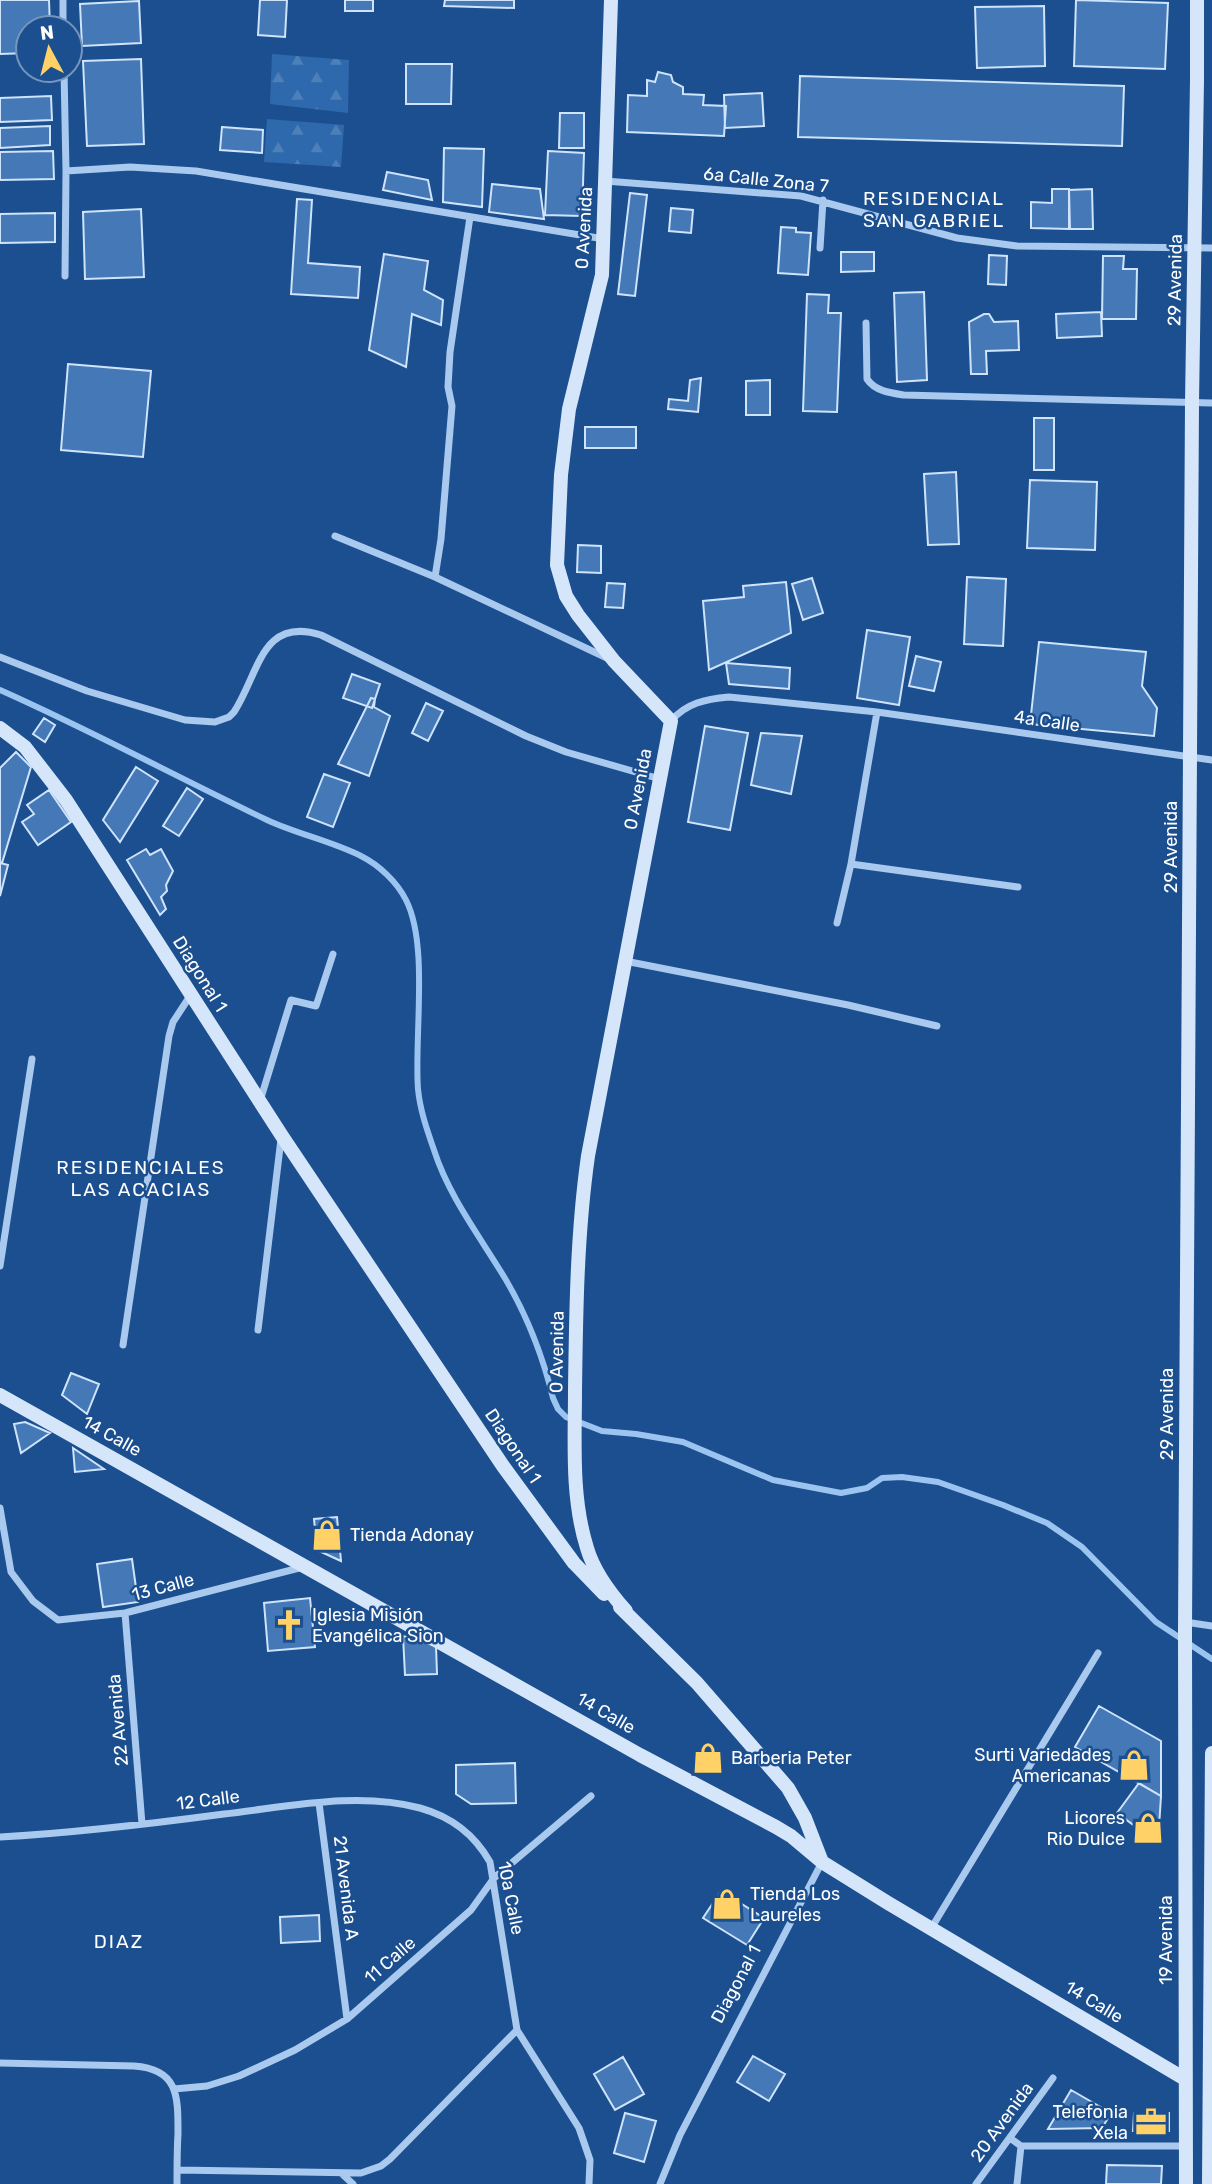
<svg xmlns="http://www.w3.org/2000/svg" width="1212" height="2184" viewBox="0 0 1212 2184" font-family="Rubik,sans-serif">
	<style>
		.forest { fill: url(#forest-firs) }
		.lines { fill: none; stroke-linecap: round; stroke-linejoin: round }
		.stream { stroke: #9cc4f0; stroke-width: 6 }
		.building { fill: #4478b7; stroke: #cfe3fa; stroke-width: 2 }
		.street { stroke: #a9c9ee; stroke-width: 7 }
		.secondary { stroke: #d6e6fa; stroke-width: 14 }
		.labels { text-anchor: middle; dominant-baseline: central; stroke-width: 5; stroke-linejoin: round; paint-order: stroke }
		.street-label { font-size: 18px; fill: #fff; stroke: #1b4f8f }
		.poi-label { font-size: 18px; fill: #fff; stroke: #1b4f8f; text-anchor: start }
		.neighbourhood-label { font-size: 19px; letter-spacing: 2px; fill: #fff; stroke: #1b4f8f }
	</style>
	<defs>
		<pattern id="forest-firs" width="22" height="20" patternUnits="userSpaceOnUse" patternTransform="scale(1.75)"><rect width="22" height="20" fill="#2e69ad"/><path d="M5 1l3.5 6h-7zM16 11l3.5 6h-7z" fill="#4d80b9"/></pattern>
	</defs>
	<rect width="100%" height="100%" fill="#1b4f8f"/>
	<!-- forest -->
	<path class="forest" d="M272,54L349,60L348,113L270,104Z
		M267,119L344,125L341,167L264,162Z"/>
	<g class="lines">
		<!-- stream -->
		<path class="stream" d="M0,690C90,730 177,777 267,820C297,834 331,841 361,856C379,865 397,882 406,900C429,945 414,1037 418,1089C420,1110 427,1130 434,1150C449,1197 481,1238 506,1280C527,1316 543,1357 553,1398L558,1409L566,1417L602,1431L636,1434L683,1442L773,1480L841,1493L867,1488L882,1478L902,1477L938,1482L1003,1505L1047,1523L1082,1547L1156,1622L1212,1659"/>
	</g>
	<!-- building -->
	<path class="building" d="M0,0H49L50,28H28V53L0,54Z
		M260,0H287L285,37L258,35Z
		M345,0H373V11H345Z
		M445,0H514V8L444,6Z
		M1076,0L1168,3L1165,69L1074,66Z
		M139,1L141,43L82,46L80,4Z
		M1044,6L1045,66L977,68L975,7Z
		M141,59L144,144L87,146L83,61Z
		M406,64H452L451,104H406Z
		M658,72L671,75L673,82L683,87V94L704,95L703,105L726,106L724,136L627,132L628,95L647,96V80L655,82Z
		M800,76L1124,86L1122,146L798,137Z
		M762,93L764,126L725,128L724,95Z
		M51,96L52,120L0,122V98Z
		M560,113H584V148H559Z
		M50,126V145L0,148V128Z
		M222,127L263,130L262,153L220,150Z
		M444,148L484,149L482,207L443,202Z
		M53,151L54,179L0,180V152Z
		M548,151L584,153L582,216L545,215Z
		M387,172L428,180L432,200L383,190Z
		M492,184L540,189L544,219L489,212Z
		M1052,189H1069V229L1031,228V202L1052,203Z
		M1092,189L1093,229H1070L1069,190Z
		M630,193L647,195L635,296L618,294Z
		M297,199L312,200L308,263L360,267L358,298L291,294Z
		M671,208L693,210L691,233L669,231Z
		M141,209L144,277L85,279L83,212Z
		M55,213V242L0,243V214Z
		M781,227L796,228V232L811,233L808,275L778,273Z
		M841,252H874V271L841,272Z
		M384,254L428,261L424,290L443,300L441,325L412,314L406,367L369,350Z
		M989,255L1007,256L1006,285L988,284Z
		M1103,256H1124L1123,269H1137L1136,319H1102Z
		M924,292L927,380L897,382L894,293Z
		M807,294L829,295L828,313H841L837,412L803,411Z
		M1101,312L1102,336L1057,338L1056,314Z
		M984,314H989L994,322L1018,321L1019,350L986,351L987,374H971L969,322Z
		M68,364L151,371L143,457L61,450Z
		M701,378L698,412L668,409L669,399L688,401L690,380Z
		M770,380V415H746V381Z
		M1034,418H1054V470H1034Z
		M585,427H636V448H585Z
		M956,472L959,544L928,545L924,474Z
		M1030,480L1097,482L1095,550L1027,548Z
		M578,545L601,546V573L577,572Z
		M967,577L1006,579L1003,646L964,644Z
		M812,578L823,613L803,620L792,584Z
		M786,582L791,633L709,670L703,601L744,597L743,586Z
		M607,583L625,584L623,608L605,607Z
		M867,630L910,637L899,705L857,698Z
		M1039,642L1146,652L1142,686L1157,708L1154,736L1030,724Z
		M916,656L941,662L934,691L909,686Z
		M726,663L790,668L789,689L729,684Z
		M352,674L380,684L372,708L343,698Z
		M371,698L375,699L374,707L390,716L369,776L338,764Z
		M426,703L443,711L428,741L412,733Z
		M44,718L55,725L45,742L33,734Z
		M705,726L748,733L730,830L688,822Z
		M761,733L802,736L791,794L751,785Z
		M16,752L31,767L2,863L0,862V768Z
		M136,767L158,781L120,842L103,820Z
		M324,774L350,783L333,827L307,817Z
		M187,788L203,799L179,836L163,826Z
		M49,790L71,822L38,845L22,822L34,814L27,805Z
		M146,849L150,855L161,849L173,871L166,885L167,891L161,897L166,909L160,915L127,860Z
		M0,863L8,865L0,896Z
		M71,1373L99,1384L87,1414L62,1395Z
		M25,1422L50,1433L21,1453L14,1424Z
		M73,1448L104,1469L75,1472Z
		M337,1517L341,1561L317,1550L314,1519Z
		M132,1559L138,1602L103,1607L97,1564Z
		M310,1598L315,1647L268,1651L264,1603Z
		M403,1636L436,1646L437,1674L405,1675Z
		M1099,1706L1161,1741V1796L1075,1747Z
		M713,1745L722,1756L707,1769L695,1760Z
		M515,1763L516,1803L471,1804L456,1794V1765Z
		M1139,1783L1161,1796L1158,1843L1117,1813Z
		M721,1891L764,1918L747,1945L703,1918Z
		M319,1915L320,1941L281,1943L280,1917Z
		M753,2056L785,2074L769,2101L737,2082Z
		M623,2057L644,2094L615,2110L594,2074Z
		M1071,2090L1111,2113L1102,2128L1048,2129Z
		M625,2113L656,2121L644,2162L614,2153Z
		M1134,2113H1169V2131H1133Z
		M1107,2165L1162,2166L1161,2184H1106Z"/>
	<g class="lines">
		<!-- street -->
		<path class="street" d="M63,0V28
			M64,70L66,171L65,276
			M66,171L130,167L196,171L604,239
			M605,181L801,196L957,238L1017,246L1212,248
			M820,248L823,200
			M866,323L867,379C875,391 890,393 904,395L1212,403
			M335,536L435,577L607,658
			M435,577L441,539L452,406L448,387L450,352L470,217
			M0,657L87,691L185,720L215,722L229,717L234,712C259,674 261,616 321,635L526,736L566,752L660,779
			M671,721C686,703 706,699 729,697L877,712L1212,760
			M851,864L1018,887
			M837,923L851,864L877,712
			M625,961L848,1005L937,1026
			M260,1101L291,1000L316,1006L333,954
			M0,1266L32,1059
			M258,1330L281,1139
			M123,1345L169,1036L173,1022L190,996
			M0,1508L11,1572L33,1601L58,1620L125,1613L303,1567
			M125,1613L142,1824
			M1185,1622L1212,1626
			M319,1803L347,2019
			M0,1837C75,1833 149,1824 224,1814C287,1807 357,1791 420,1808C452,1817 474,1834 490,1862L517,2030L579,2128L590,2160L589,2184
			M932,1927L1098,1653
			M0,2063L134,2066C179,2069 178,2097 178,2134C177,2150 177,2167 177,2184
			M174,2089L207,2086L239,2076L295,2050L347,2019L471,1910L494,1878L591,1796
			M1010,2138L1021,2146L1017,2184
			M1021,2146H1186
			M177,2170L361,2173L381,2166L390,2159L517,2030
			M341,2173L353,2184
			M660,2184L680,2135L822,1862
			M976,2184L1053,2078"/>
		<!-- secondary -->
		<path class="secondary" d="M611,0L602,275L569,409L561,475L557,565L566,596L578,615L614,661L671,721L588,1156C577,1233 576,1312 575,1390C575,1442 571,1497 587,1548C594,1572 610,1593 626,1611
			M0,728L25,747L66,800L282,1136L503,1466L574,1563L604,1594
			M0,1395L640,1755L776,1827L791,1836L822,1862L888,1903L1185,2079
			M620,1607L697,1683L788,1788L805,1818L822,1862
			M1186,2184L1185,1630L1192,403L1197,80V0
			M1209,2184L1212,1753"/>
	</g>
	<!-- icons -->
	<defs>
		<symbol id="shop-bare" viewBox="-9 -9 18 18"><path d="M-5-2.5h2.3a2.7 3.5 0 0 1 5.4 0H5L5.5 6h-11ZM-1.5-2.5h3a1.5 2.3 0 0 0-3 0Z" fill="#ffd166" stroke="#1b4f8f" stroke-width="2.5" paint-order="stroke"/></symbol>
		<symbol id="church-bare" viewBox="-9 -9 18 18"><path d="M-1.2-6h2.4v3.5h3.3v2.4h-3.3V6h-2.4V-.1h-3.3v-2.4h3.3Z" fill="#ffd166" stroke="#1b4f8f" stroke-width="2.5" paint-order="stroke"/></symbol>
		<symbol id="office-bare" viewBox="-9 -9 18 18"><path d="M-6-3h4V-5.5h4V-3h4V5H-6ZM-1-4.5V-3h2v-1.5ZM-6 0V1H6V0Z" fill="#ffd166" stroke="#1b4f8f" stroke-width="2.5" paint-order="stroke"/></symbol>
	</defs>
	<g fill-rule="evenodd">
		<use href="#shop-bare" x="305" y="1513" width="44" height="44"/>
		<use href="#church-bare" x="267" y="1603" width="44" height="44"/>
		<use href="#shop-bare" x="686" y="1736" width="44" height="44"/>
		<use href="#shop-bare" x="1112" y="1743" width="44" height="44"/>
		<use href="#shop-bare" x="1126" y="1806" width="44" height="44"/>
		<use href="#shop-bare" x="705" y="1882" width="44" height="44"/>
		<use href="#office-bare" x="1129" y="2100" width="44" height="44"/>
	</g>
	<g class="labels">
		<!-- street labels -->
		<g class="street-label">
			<text transform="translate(766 180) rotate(6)">6a Calle Zona 7</text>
			<text transform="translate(584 228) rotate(-87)">0 Avenida</text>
			<text transform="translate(1175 280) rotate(-89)">29 Avenida</text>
			<text transform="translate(1047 721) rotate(8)">4a Calle</text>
			<text transform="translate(638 789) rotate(-79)">0 Avenida</text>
			<text transform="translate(1171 847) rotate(-90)">29 Avenida</text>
			<text transform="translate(200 974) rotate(58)">Diagonal 1</text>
			<text transform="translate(557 1352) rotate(-89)">0 Avenida</text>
			<text transform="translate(1167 1414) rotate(-90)">29 Avenida</text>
			<text transform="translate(112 1436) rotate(29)">14 Calle</text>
			<text transform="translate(513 1446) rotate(56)">Diagonal 1</text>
			<text transform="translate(163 1587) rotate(-15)">13 Calle</text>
			<text transform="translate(606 1713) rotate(30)">14 Calle</text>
			<text transform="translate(118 1720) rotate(-95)">22 Avenida</text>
			<text transform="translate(208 1800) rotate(-7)">12 Calle</text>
			<text transform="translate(346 1888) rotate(83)">21 Avenida A</text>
			<text transform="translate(511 1898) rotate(79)">10a Calle</text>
			<text transform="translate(1166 1940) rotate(-90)">19 Avenida</text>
			<text transform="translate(390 1960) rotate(-41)">11 Calle</text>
			<text transform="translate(736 1984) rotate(-62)">Diagonal 1</text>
			<text transform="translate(1094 2002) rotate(31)">14 Calle</text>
			<text transform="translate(1002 2122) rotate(-54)">20 Avenida</text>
		</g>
		<!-- poi labels -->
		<g class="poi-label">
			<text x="350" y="1535">Tienda Adonay</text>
			<text x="312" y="1615">Iglesia Misión<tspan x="312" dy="21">Evangélica Sion</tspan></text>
			<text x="1111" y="1755" text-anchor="end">Surti Variedades<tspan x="1111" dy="21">Americanas</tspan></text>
			<text x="731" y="1758">Barberia Peter</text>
			<text x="1125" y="1818" text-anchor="end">Licores<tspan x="1125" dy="21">Rio Dulce</tspan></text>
			<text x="750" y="1894">Tienda Los<tspan x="750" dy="21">Laureles</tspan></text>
			<text x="1128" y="2112" text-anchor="end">Telefonia<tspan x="1128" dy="21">Xela</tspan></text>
		</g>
		<!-- neighbourhood labels -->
		<g class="neighbourhood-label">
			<text x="934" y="198">RESIDENCIAL<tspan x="934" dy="22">SAN GABRIEL</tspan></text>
			<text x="141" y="1167">RESIDENCIALES<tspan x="141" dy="22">LAS ACACIAS</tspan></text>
			<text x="119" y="1941">DIAZ</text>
		</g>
	</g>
	<!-- north arrow -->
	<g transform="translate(49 49) rotate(353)"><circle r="33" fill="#1b4f8f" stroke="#7695bc" stroke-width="2"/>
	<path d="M0-5L12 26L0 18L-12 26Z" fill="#ffd166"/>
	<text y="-10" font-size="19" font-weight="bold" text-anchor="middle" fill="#ffffff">N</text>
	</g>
</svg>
